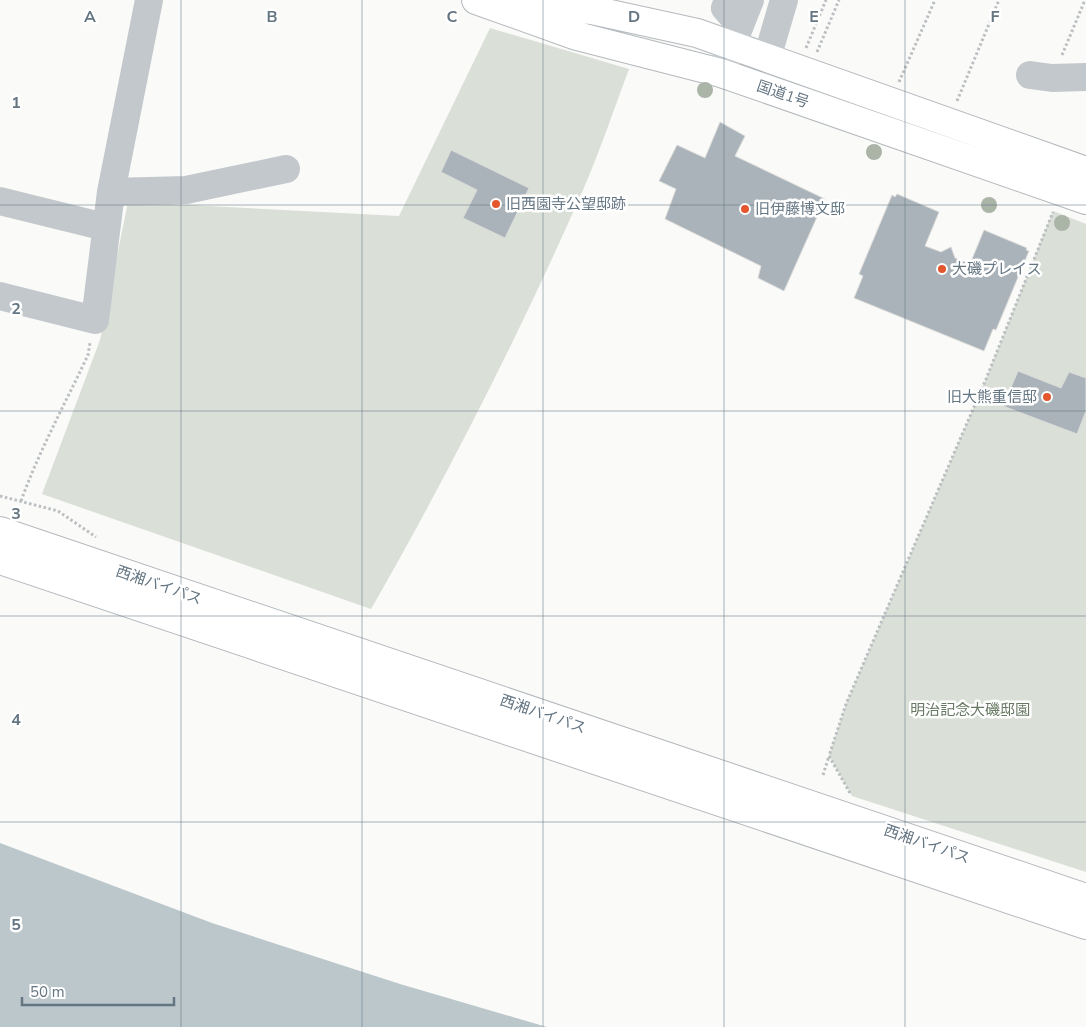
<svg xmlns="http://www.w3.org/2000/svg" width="1086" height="1027" viewBox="0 0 1086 1027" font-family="'Nunito Sans','Noto Sans JP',sans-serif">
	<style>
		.green { fill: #dadfd7 }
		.water { fill: #bbc7cb }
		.building { fill: #aab3b9; stroke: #dcdcda }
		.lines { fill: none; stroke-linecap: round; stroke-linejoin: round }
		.highway-casing { stroke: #b4b9bd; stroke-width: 30 }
		.path { stroke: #bbbfc2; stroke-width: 3; stroke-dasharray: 2.5 2.5; stroke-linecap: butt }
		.minor { stroke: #c3c8cc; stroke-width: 28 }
		.highway { stroke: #fff; stroke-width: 28 }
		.tree { fill: #aab4a7 }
		.grid { fill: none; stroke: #657683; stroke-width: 1; stroke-opacity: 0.55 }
		.poi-dot { fill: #e4572e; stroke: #fff; stroke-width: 2 }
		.labels { text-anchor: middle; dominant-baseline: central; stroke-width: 5; stroke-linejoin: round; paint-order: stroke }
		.street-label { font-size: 15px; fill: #657683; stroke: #fff }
		.poi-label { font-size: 15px; fill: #657683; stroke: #fff; text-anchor: start }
		.park-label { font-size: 15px; fill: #687a64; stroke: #fff }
		.grid-label { font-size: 16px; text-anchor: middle; font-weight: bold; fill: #657683; stroke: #fff; stroke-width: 5; stroke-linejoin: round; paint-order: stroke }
	</style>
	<rect width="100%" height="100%" fill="#fafaf8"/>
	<!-- green -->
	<path class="green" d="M490,28L629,69C614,109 600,151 583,190C520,333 449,473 371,609L42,494L100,340L128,202L399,216Z
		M1053,211L1086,224V872L852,796L829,756L846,704L986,379Z"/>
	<!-- water -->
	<path class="water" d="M0,843L212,923L400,984L547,1027H0Z"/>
	<!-- building -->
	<path class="building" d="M720,122L745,136L735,156L825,199L784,291L758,278L761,266L665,219L676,189L659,181L677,145L705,158Z
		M451,150L529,188L505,238L463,218L477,190L441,172Z
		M897,194L939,212L925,246L941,252L951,247L955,258L970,264L984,230L1027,248L1026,250L1029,251L996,330L993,329L984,351L854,298L863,276L859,274L892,195L895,197Z
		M1018,371L1061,388L1069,372L1086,378V411L1077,434L1003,406Z"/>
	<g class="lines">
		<defs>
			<path id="highway" d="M476,0L577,36L721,73L1086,200
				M514,3L592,10L697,33L1086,171
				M0,531L1086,898
				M0,560L1086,925"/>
		</defs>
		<!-- highway casing -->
		<use href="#highway" class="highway-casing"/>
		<!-- path -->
		<path class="path" d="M806,48L826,0
			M817,52L839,0
			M1062,55L1085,0
			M899,82L935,0
			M957,101L999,0
			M0,496L58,511L96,537
			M21,501C39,451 65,404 88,355L90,343
			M823,775L829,756
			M850,793L829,756L846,704L986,379L1053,212"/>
		<!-- minor -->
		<path class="minor" d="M728,0L725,8L740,25
			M767,58L784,0
			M723,68L750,0
			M1030,75L1052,78L1086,77
			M111,192L186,190L286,169
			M0,201L105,227
			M0,296L95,320L111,192L149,0"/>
		<!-- highway -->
		<use href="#highway" class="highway"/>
	</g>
	<!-- trees -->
	<g class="tree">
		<circle cx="705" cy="90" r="8"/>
		<circle cx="874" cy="152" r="8"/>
		<circle cx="989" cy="205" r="8"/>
		<circle cx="1062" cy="223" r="8"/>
	</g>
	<!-- grid -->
	<path class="grid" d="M181,0V1027M362,0V1027M543,0V1027M724,0V1027M905,0V1027M0,205H1086M0,411H1086M0,616H1086M0,822H1086"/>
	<!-- markers -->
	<g class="poi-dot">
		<circle cx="496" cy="204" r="5"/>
		<circle cx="745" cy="209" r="5"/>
		<circle cx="942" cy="269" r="5"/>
		<circle cx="1047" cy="397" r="5"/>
	</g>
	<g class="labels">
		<!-- street labels -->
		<g class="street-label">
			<text transform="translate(783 94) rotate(19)">国道1号</text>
			<text transform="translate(159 585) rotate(19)">西湘バイパス</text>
			<text transform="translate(543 714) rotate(19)">西湘バイパス</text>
			<text transform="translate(927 844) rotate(19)">西湘バイパス</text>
		</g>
		<!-- poi labels -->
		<g class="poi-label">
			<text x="506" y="204">旧西園寺公望邸跡</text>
			<text x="755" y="209">旧伊藤博文邸</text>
			<text x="952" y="269">大磯プレイス</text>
			<text x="1037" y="397" text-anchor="end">旧大熊重信邸</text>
		</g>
		<!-- park labels -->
		<g class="park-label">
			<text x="970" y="710">明治記念大磯邸園</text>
		</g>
	</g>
	<g class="grid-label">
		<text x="90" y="22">A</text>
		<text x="272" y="22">B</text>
		<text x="452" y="22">C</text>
		<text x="634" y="22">D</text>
		<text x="814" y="22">E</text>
		<text x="995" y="22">F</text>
		<text x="16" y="108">1</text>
		<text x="16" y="314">2</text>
		<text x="16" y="519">3</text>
		<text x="16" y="725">4</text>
		<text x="16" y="930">5</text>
	</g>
	<!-- scale -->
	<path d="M22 997v8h152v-8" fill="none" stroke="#657683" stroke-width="2.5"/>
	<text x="30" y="997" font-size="15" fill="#657683" stroke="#ffffff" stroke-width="4" paint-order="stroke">50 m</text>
</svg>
